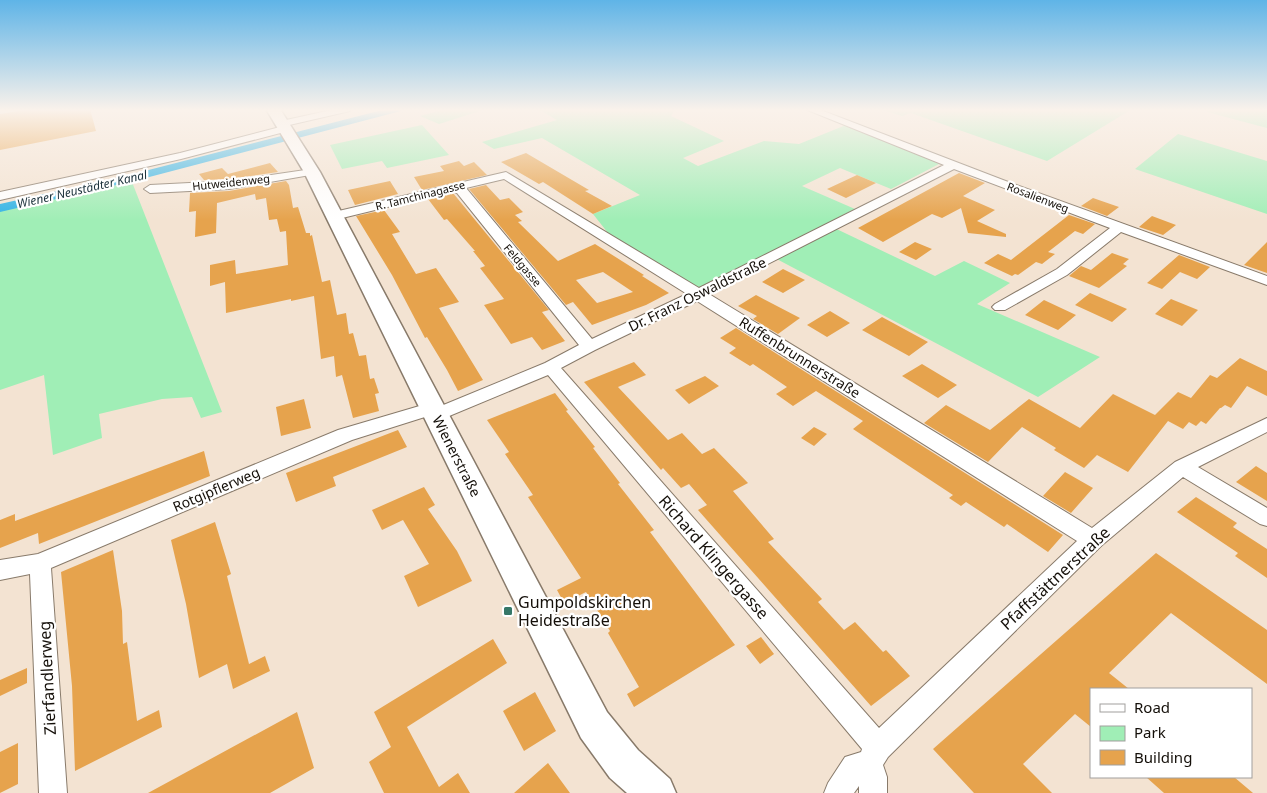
<svg xmlns="http://www.w3.org/2000/svg" width="1267" height="793" viewBox="0 0 1267 793" font-family="'Noto Sans',sans-serif">
	<style>
		.green { fill: #a0eeb6 }
		.lines { fill: none; stroke-linecap: round; stroke-linejoin: round }
		.canal { fill: #31b3e5; fill-rule: evenodd }
		.building { fill: #e6a34d; fill-rule: evenodd }
		.street-casing { stroke: #887a6a; stroke-width: 2 }
		.secondary-casing { stroke: #887a6a; stroke-width: 3 }
		.street { fill: #fff; fill-rule: evenodd }
		.secondary { fill: #fff; fill-rule: evenodd }
		.poi-dot { fill: #367767; stroke: #fff; stroke-width: 2 }
		.labels { text-anchor: middle; dominant-baseline: central; stroke-width: 4.5; stroke-linejoin: round; paint-order: stroke }
		.far-street-label { font-size: 11px; fill: #140f09; stroke: #fff }
		.far-water-label { font-size: 12px; font-style: italic; fill: #1d323c; stroke: #fff }
		.street-label { font-size: 14px; fill: #140f09; stroke: #fff }
		.near-street-label { font-size: 16px; fill: #140f09; stroke: #fff }
		.near-poi-label { font-size: 16px; fill: #140f09; stroke: #fff; text-anchor: start }
	</style>
	<rect width="100%" height="100%" fill="#f3e3d2"/>
	<!-- green -->
	<path class="green" d="M445,109H478L483,110L439,124L420,116Z
		M538,109H679L674,111L671,116L724,141L683,158L698,166L764,141L799,144L846,125L931,160L939,164L891,189L840,168L802,186L855,209L826,224L935,276L964,261L1010,283L977,304L1100,357L1038,397L771,256L700,290L608,233L593,214L640,195L542,138L494,149L482,142L557,120Z
		M880,109H1132L1047,161L911,113L902,116Z
		M1211,109H1267V128L1207,112Z
		M422,125L449,155L387,168L382,161L342,169L330,145Z
		M1178,134L1267,161V214L1135,169Z
		M132,182L222,412L201,418L192,397L162,399L99,414L102,438L53,455L44,375L0,390V211Z"/>
	<g class="lines">
		<!-- canal -->
		<path class="canal" d="M386,109H402L401,111L134,181L0,212V204L129,175Z"/>
	</g>
	<!-- building -->
	<path class="building" d="M32,109H90L96,131L0,150V114Z
		M526,153L589,190L585,191L612,206L593,214L543,182L539,184L501,162Z
		M459,161L464,166L474,162L487,175L422,190L414,177L444,171L440,166Z
		M270,163L278,172L229,179L204,180L199,174L222,168L228,174Z
		M959,173L985,183L963,196L995,210L977,221L1006,234V237L968,233L961,208L942,218L932,214L883,242L858,228Z
		M857,175L876,183L846,198L827,189Z
		M286,181L289,185L293,208L298,207L306,233H310V236L312,235L322,282L330,280L337,315L346,313L349,334L353,333L359,356L366,355L370,379L374,378L379,393L375,394L379,411L353,418L342,375L336,377L334,356L321,359L314,296L291,301V299L226,313L225,282L210,286V265L235,260L236,274L288,265L286,231L280,232L277,219L269,220L266,198L256,200L255,194L217,203L216,233L195,237L196,211L189,212L190,193L229,191Z
		M390,181L398,194L355,205L348,190Z
		M486,185L500,200L509,198L523,212L515,215L522,221L518,222L558,261L595,244L644,275L642,276L669,293L646,305L592,325L573,302L566,305L469,189ZM603,272L633,292L597,303L576,280Z
		M453,193L549,310L542,312L565,341L542,350L532,337L511,344L484,305L504,299L480,268L485,266L473,251H475L447,219L444,220L428,199Z
		M1093,198L1119,207L1107,216L1081,206Z
		M384,210L400,232L392,234L416,274L436,268L459,302L439,308L483,380L458,391L447,370L427,337L425,338L392,275L356,216Z
		M1069,215L1095,224L1083,234L1075,231L1048,252L1055,254L1042,264L1036,262L1018,275L1015,274L1012,276L984,263L998,254L1011,260Z
		M1152,216L1176,225L1163,235L1139,227Z
		M915,242L932,249L916,260L899,252Z
		M1267,242V273L1244,265Z
		M1112,253L1129,259L1123,264L1127,266L1099,288L1069,276L1081,266L1091,270Z
		M1179,255L1210,267L1197,279L1180,272L1162,289L1147,283Z
		M783,269L805,280L783,293L762,282Z
		M1090,293L1127,309L1112,322L1075,305Z
		M756,295L800,318L778,334L753,319L757,316L738,306Z
		M1171,299L1198,310L1182,326L1155,314Z
		M1044,300L1076,315L1058,330L1025,315Z
		M830,311L850,323L827,337L807,325Z
		M882,317L928,342L909,356L862,330Z
		M736,328L1063,535L1048,552L1007,524L1004,527L966,502L961,506L949,498L953,495L853,429L863,421L816,391L793,406L776,394L787,387L753,364L750,366L729,353L736,348L720,338Z
		M1240,358L1267,371V396L1247,386L1231,408L1225,405L1221,408H1220L1206,424L1201,421L1196,426L1189,422L1183,429L1168,421L1128,472L1097,455L1084,468L1054,450L1056,448L1022,427L988,462L924,423L946,405L990,430L1029,399L1080,428L1113,394L1155,415L1178,392L1191,398L1210,375L1217,378Z
		M634,362L646,375L618,387L668,440L682,433L702,454L714,448L748,483L733,491L774,539L768,542L822,599L818,602L844,630L855,622L883,652L886,650L910,676L871,706L698,510L707,505L689,484L681,488L663,468L661,470L584,382Z
		M922,364L957,385L938,398L902,376Z
		M705,376L719,386L689,404L675,390Z
		M555,393L568,410L566,411L595,447L593,448L620,483L618,484L654,530L650,532L735,645L634,707L627,694L639,687L608,633L610,631L586,592L564,603L557,590L581,578L528,497L533,495L505,454L509,452L487,420Z
		M304,399L311,428L281,436L276,407Z
		M814,427L827,434L814,446L801,438Z
		M398,430L407,447L333,477L336,486L296,502L286,473Z
		M204,451L210,476L39,544L38,533L0,548V520L15,514V521Z
		M1256,466L1267,473V501L1236,482Z
		M1065,472L1093,488L1071,513L1043,496Z
		M424,487L435,505L428,509L457,551L472,581L418,607L404,576L429,564L403,520L382,530L372,510Z
		M1196,497L1237,523L1233,527L1267,549V578L1235,556L1238,553L1177,512Z
		M215,522L231,574L227,576L249,664L265,656L270,671L233,689L227,664L199,678L186,604L171,540Z
		M113,550L122,611L123,644L127,642L137,721L159,710L162,727L75,771L72,686L61,572Z
		M1156,553L1267,630V684L1171,613L1109,673L1129,689H1091V727L1075,714L1023,764L1052,793H974L933,749Z
		M761,637L774,654L760,664L746,646Z
		M493,639L507,663L407,727L439,787L458,773L470,793H384L369,762L391,747L374,712Z
		M27,668V683L0,696V680Z
		M535,692L556,731L524,751L503,711Z
		M297,712L314,768L270,793H148Z
		M18,743V784L0,793V752Z
		M548,763L570,793H514Z
		M1146,777H1234L1253,793H1164Z"/>
	<g class="lines">
		<defs>
			<path id="street" d="M336,109H352L350,111L285,126L289,129L288,131L181,159L0,200V192L180,153L280,127L276,124L277,122Z
				M805,109H818L1003,180L1267,276V285L1121,232L1067,275L1005,310H995L992,307L995,304L1057,269L1110,228L954,169L709,294L1092,528L1175,462L1267,418V432L1198,467L1267,508V526L1260,524L1183,477L1101,546L888,757L883,765L887,777V793H859V786L854,793H824L828,783L845,757L861,752L862,749L548,375L442,419L436,421L430,419L428,416L352,440L51,568L67,793H39L30,574L0,580V560L38,554L338,430L433,402L441,406L545,363L579,345L457,193L453,191L334,220L330,219L328,216L330,213L506,172L699,288L944,165ZM504,179L687,294L592,339L466,188ZM697,301L1077,541L879,728L561,368L595,350Z
				M312,169L316,170L318,172L316,174L229,189L150,193L144,189L150,185L229,181Z"/>
			<path id="secondary" d="M266,109H280L320,172L607,712L638,750L670,779L676,793H627L610,778L581,738L304,172Z"/>
		</defs>
		<!-- street casing -->
		<use href="#street" class="street-casing"/>
		<!-- secondary casing -->
		<use href="#secondary" class="secondary-casing"/>
		<!-- street -->
		<use href="#street" class="street"/>
		<!-- secondary -->
		<use href="#secondary" class="secondary"/>
	</g>
	<!-- sky -->
	<linearGradient id="sky" x2="0" y2="1"><stop stop-color="#5fb4e7"/><stop offset="0.5" stop-color="#faf2eb"/><stop offset="1" stop-color="#faf2eb" stop-opacity="0"/></linearGradient>
	<rect width="1267" height="220" fill="url(#sky)"/>
	<!-- markers -->
	<rect class="poi-dot" x="503" y="606" width="10" height="10" rx="2.5"/>
	<g class="labels">
		<!-- far-street labels -->
		<g class="far-street-label">
			<text transform="translate(231 182) rotate(-6)">Hutweidenweg</text>
			<text transform="translate(420 195) rotate(-14)">R. Tamchinagasse</text>
			<text transform="translate(1038 197) rotate(21)">Rosalienweg</text>
			<text transform="translate(523 265) rotate(50)">Feldgasse</text>
		</g>
		<!-- far-water labels -->
		<g class="far-water-label">
			<text transform="translate(82 189) rotate(-13)">Wiener Neustädter Kanal</text>
		</g>
		<!-- street labels -->
		<g class="street-label">
			<text transform="translate(697 294) rotate(-26)">Dr. Franz Oswaldstraße</text>
			<text transform="translate(800 357) rotate(32)">Ruffenbrunnerstraße</text>
			<text transform="translate(457 456) rotate(63)">Wienerstraße</text>
			<text transform="translate(216 489) rotate(-23)">Rotgipflerweg</text>
		</g>
		<!-- near-street labels -->
		<g class="near-street-label">
			<text transform="translate(714 557) rotate(49)">Richard Klingergasse</text>
			<text transform="translate(1055 578) rotate(-43)">Pfaffstättnerstraße</text>
			<text transform="translate(47 678) rotate(-93)">Zierfandlerweg</text>
		</g>
		<!-- near-poi labels -->
		<g class="near-poi-label">
			<text x="518" y="602">Gumpoldskirchen<tspan x="518" dy="18">Heidestraße</tspan></text>
		</g>
	</g>
	<!-- legend -->
	<rect x="1090" y="688" width="162" height="90" fill="#ffffff" stroke="#a19f9d"/>
	<rect x="1100" y="704" width="25" height="8" fill="#ffffff" stroke="#a19f9d"/>
	<text x="1134" y="713" font-size="15" fill="#140f09">Road</text>
	<rect x="1100" y="726" width="25" height="15" fill="#a0eeb6" stroke="#a19f9d"/>
	<text x="1134" y="738" font-size="15" fill="#140f09">Park</text>
	<rect x="1100" y="750" width="25" height="15" fill="#e6a34d" stroke="#a19f9d"/>
	<text x="1134" y="763" font-size="15" fill="#140f09">Building</text>
</svg>
